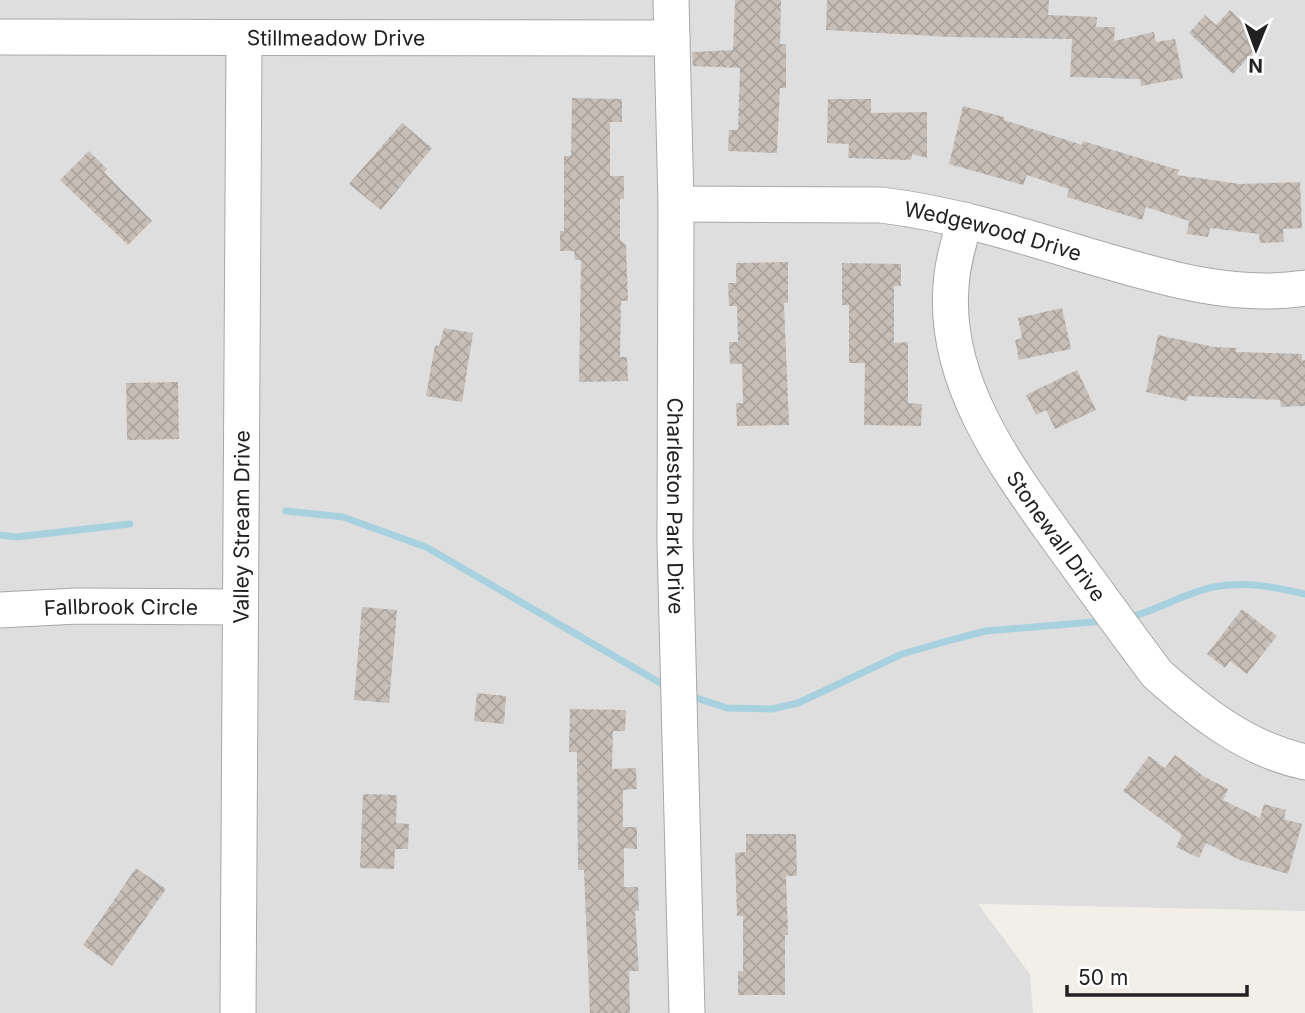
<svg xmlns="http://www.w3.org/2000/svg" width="1305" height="1013" viewBox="0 0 1305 1013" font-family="Inter,sans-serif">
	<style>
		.residential { fill: #dfdede }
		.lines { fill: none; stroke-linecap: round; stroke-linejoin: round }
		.stream { stroke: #a8d1df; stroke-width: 7 }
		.building { fill: url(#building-cross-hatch) }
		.minor-casing { stroke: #a8a8a8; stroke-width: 37 }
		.minor { stroke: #fff; stroke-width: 35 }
		.labels { text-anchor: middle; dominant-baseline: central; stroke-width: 6; stroke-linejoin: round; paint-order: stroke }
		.street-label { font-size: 21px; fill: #212121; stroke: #fff }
	</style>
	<defs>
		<pattern id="building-cross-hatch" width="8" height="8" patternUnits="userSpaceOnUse" patternTransform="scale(1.75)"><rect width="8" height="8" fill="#c7beb7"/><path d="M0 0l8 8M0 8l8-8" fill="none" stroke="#aba39d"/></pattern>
	</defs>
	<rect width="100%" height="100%" fill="#f2efe8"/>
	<!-- residential -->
	<path class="residential" d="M0,0H1305V911L978,904L1030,974L1033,1013H0Z"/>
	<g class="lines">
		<!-- stream -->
		<path class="stream" d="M286,511L343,517L426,547L669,688
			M0,535L16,537L130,524
			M1127,618C1157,611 1186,592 1214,587C1246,581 1274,587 1305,594
			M690,696L727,708L772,709L798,703L902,654L951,640L986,631L1105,621"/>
	</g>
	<!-- building -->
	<path class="building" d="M735,0H781L780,44H786V88H780L777,153L728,151L729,130H738L740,68L693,66L692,52L733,50Z
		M827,0H1049L1048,15L1097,17L1096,27H1115L1114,41L1154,32L1156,42L1175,39L1183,78L1141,86L1140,79L1070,77L1072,39L950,37L826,30Z
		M1230,10L1263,42L1233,74L1189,33L1205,15L1216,25Z
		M572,98L622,99V122H610V176H624V199H620V240L626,245L628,301H621L620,357H627L628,381L579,382L581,260H575L574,251H560V231H564V156H571Z
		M828,99H871V113L927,112V158L912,154L911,160L848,158L849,144L827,143Z
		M963,106L1004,117V120L1082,145L1083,141L1179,170L1177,175L1240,184L1300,182L1302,228L1283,229L1284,242L1260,243L1259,234L1210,228L1208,237L1187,234L1189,221L1146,207L1142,220L1067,197L1069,189L1027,175L1023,185L949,164Z
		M402,123L432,148L381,210L349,184Z
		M89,151L107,169L104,172L152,221L128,245L60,180Z
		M788,262V303H784L789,425L737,426L736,403H743L742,364H730L729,342H738L737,306H729L728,283H736V263Z
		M842,263L901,264V286H894V343L908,342V403L922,404L921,426L864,425L865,363H849V305H842Z
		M1062,308L1071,349L1019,360L1015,340L1022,338L1018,318Z
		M444,328L473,333L462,402L426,396L435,345L439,346Z
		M1158,335L1214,347L1237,348L1236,352L1302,354V360H1305V406L1281,407L1280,400L1188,396L1187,401L1146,392Z
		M1077,370L1096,410L1055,429L1046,410L1036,415L1026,395Z
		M178,382L179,439L127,440L126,383Z
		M362,607L397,610L389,703L354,700Z
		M1242,609L1277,636L1247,674L1230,661L1225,668L1207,654Z
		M477,693L506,696L504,724L474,721Z
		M570,709L626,710L625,731H613L612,769L636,768L637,789L623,790V827H637V849L624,848V887H638L639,911H635L639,971H629L630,1013H590L584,870H578L577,752H569Z
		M1175,755L1205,777L1228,789L1223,800L1260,818L1264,804L1286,810L1284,819L1302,824L1288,874L1240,860L1206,843L1199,858L1176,847L1182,835L1123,791L1149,756L1165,768Z
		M363,794L397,795L396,823L409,824L408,849H395L394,869L360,868Z
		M746,834H796L797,876H786L788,935H785V995H738V971H743V916H737L735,853L746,852Z
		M136,868L166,889L112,966L83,945Z"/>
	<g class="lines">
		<defs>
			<g id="minor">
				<path id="s1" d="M671,0L676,204L675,542L687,1013"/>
				<path id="s2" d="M0,37L672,38"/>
				<path id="s3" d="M676,204L881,205C948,213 1014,233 1079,253C1152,274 1227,300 1305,288"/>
				<path id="s4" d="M965,220C959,242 952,264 951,287C943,388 1014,477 1069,554C1098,594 1127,634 1157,674C1201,713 1246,749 1305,762"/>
				<path id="s5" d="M0,610L77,606L240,607"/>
				<path id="s6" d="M238,1013L244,39"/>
			</g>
		</defs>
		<!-- minor casing -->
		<use href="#minor" class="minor-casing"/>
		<!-- minor -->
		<use href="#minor" class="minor"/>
	</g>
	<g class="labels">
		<!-- street labels -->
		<g class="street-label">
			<text stroke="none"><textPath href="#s2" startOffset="336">Stillmeadow Drive</textPath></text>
			<text stroke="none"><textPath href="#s3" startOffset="320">Wedgewood Drive</textPath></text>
			<text stroke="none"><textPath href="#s1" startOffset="506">Charleston Park Drive</textPath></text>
			<text stroke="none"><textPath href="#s6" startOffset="486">Valley Stream Drive</textPath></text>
			<text stroke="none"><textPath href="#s4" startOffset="345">Stonewall Drive</textPath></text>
			<text stroke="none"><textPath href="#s5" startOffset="121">Fallbrook Circle</textPath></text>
		</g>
	</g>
	<!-- north arrow -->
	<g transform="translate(1256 49) rotate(181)" stroke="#ffffff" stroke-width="5" paint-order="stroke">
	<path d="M0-5L12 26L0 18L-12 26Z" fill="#212121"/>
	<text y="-10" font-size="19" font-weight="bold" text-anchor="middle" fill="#212121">N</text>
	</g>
	<!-- scale -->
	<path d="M1067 985v10h180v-10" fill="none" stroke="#212121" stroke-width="3.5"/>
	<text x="1078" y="985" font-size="21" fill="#212121" stroke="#ffffff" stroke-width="5" paint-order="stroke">50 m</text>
</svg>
